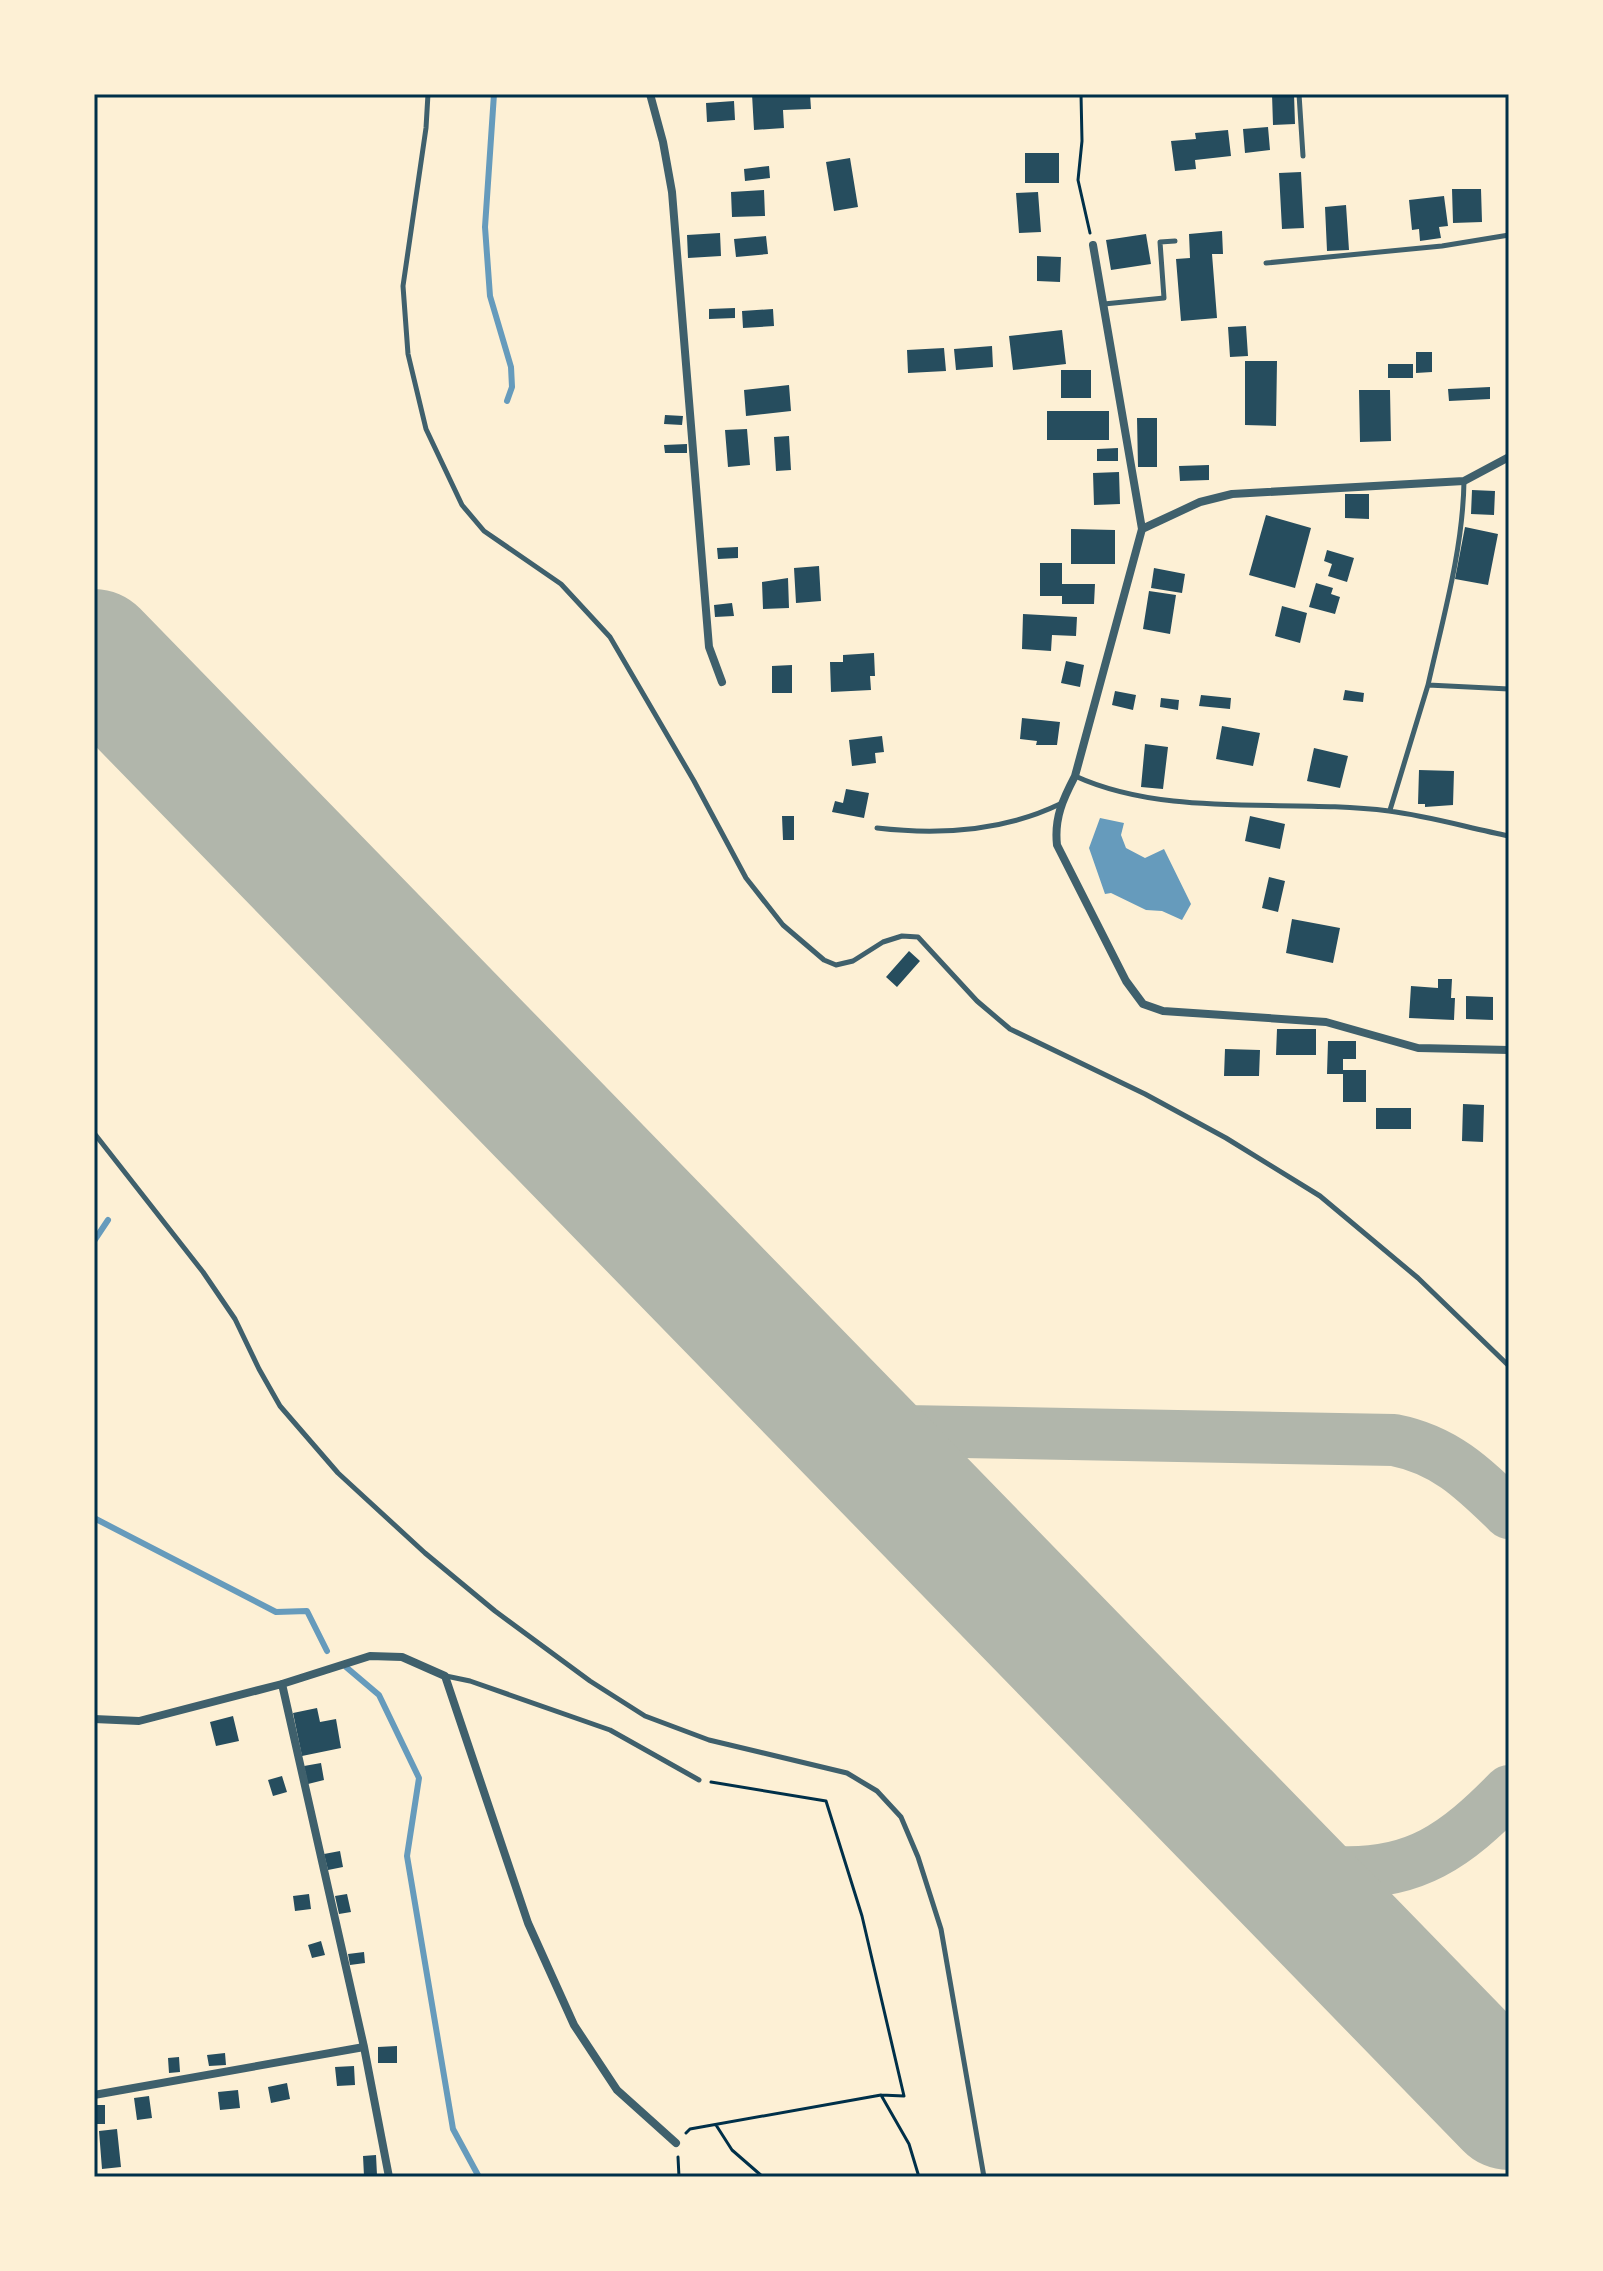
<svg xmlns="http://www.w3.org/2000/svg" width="1603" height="2271" viewBox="0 0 1603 2271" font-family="Montserrat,sans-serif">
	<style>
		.water { fill: #669bbc }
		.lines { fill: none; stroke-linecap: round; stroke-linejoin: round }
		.stream { stroke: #669bbc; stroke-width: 6 }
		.taxiway { stroke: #b1b6ab; stroke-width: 52 }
		.runway { stroke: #b1b6ab; stroke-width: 128 }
		.building { fill: #264d5e }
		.path { stroke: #003049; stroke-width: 3 }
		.service { stroke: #3f606c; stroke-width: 5 }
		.minor { stroke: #3f606c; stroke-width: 8 }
		.neatline { fill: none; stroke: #003049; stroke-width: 3 }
	</style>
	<rect width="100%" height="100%" fill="#fdf0d5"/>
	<!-- water -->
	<path class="water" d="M1100,818L1124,823L1121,835L1126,848L1145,858L1164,849L1191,904L1182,920L1162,911L1146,910L1111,893L1105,894L1089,848Z"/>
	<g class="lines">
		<!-- stream -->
		<path class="stream" d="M494,94L485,227L490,296L511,367L512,387L507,401
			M94,1241L108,1220
			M94,1518L276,1612L307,1611L327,1651
			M346,1667L379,1695L419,1778L407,1856L453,2129L479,2177"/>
		<!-- taxiway -->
		<path class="taxiway" d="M94,640L123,683
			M787,1365C825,1401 851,1424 905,1431L1394,1440C1445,1450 1473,1478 1509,1513
			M1241,1831C1253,1840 1264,1849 1276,1857C1293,1866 1317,1871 1336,1872C1415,1876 1456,1845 1509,1791"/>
		<!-- runway -->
		<path class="runway" d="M94,653L1509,2106"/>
	</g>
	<!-- building -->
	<path class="building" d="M752,94H810L811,109L783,110L784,128L754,130Z
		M1272,94H1294L1295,124L1273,125Z
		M734,101L735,120L707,122L706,103Z
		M1268,127L1270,150L1245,153L1243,129Z
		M1228,130L1231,156L1195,160L1196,169L1175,171L1171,141L1196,139L1195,133Z
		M1025,153H1059V183H1025Z
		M850,158L858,207L834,211L826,162Z
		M769,166L770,178L745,181L744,169Z
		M1301,172L1304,228L1282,229L1279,173Z
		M1452,189H1481L1482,222L1453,223Z
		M764,190L765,216L732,217L731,192Z
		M1038,192L1041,232L1019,233L1016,193Z
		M1444,196L1448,226L1439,227L1441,238L1420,241L1419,229L1412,230L1409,200Z
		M1346,205L1349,250L1327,251L1325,207Z
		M1222,231L1223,254H1212L1217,318L1181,321L1176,259L1190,258L1189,234Z
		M720,233L721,256L688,258L687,235Z
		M1146,234L1151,264L1111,270L1106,240Z
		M766,236L768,254L736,257L734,239Z
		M1037,256L1061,257L1060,282L1037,281Z
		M735,308V318L709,319V309Z
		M773,309L774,326L743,328L742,311Z
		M1246,326L1248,356L1230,357L1228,327Z
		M1062,330L1066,364L1013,370L1009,336Z
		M992,346L993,367L956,370L954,349Z
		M944,348L946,371L908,373L907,350Z
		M1416,352H1432V372L1416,373Z
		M1245,361H1277L1276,426L1245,425Z
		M1388,364H1413V378H1388Z
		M1061,370H1091V398H1061Z
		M789,385L791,411L746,416L744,390Z
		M1490,387V399L1449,401L1448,389Z
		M1359,390H1390L1391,441L1360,442Z
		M1047,411H1109V440H1047Z
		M665,415L683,416L682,425L664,424Z
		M1137,418H1157V467H1138Z
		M747,429L750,465L728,467L725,430Z
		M789,436L791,470L776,471L774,437Z
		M687,444V453H665L664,445Z
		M1118,448V461H1097V449Z
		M1209,465V480L1180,481L1179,466Z
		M1119,472L1120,504L1094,505L1093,473Z
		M1472,490L1495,491L1494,515L1471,514Z
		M1345,494H1369V519L1345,518Z
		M1266,515L1311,528L1295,588L1249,575Z
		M1465,527L1498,534L1488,585L1455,579Z
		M1071,529L1115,530V564H1071Z
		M738,547V558L718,559L717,548Z
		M1327,550L1354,558L1347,582L1328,576L1332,564L1324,561Z
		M1040,563H1062V584H1095L1094,604H1062V596H1040Z
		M819,566L821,601L796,603L794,568Z
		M1154,568L1185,574L1182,593L1151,588Z
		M788,578L789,608L763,609L762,582Z
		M1316,583L1333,588L1331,594L1340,597L1335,614L1309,607Z
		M1149,591L1176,595L1170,634L1143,629Z
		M732,603L734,616L715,617L714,605Z
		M1282,606L1307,613L1300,643L1275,636Z
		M1023,614L1077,617L1076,636L1052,635L1051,651L1022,649Z
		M874,653L875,676H870L871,690L831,692L830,662H843V655Z
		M1066,661L1084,665L1080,687L1061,683Z
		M792,665V693H772V666Z
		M1345,690L1364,693L1363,702L1343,700Z
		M1115,691L1136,695L1133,710L1112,705Z
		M1201,695L1231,698L1230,709L1199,706Z
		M1161,698L1179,700L1178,710L1160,707Z
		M1022,718L1060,722L1057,745H1036L1037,741L1020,739Z
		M1222,726L1260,733L1253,766L1216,759Z
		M882,736L884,752L875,753L876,763L852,766L849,740Z
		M1145,744L1168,747L1163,789L1141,787Z
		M1314,748L1348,756L1340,788L1307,781Z
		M1419,770L1454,771L1453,805L1425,807V804H1418Z
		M846,789L869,793L864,818L832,812L835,801L843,803Z
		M782,816H794V840H783Z
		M1250,816L1285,824L1280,849L1245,841Z
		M1269,877L1285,881L1278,912L1262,908Z
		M1292,919L1340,928L1333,963L1286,953Z
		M909,951L920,961L897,987L886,977Z
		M1438,979H1452L1451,998H1455L1454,1020L1409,1018L1411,986L1438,988Z
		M1466,996L1493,997V1020L1466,1019Z
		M1277,1029H1316V1055H1276Z
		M1328,1041H1356V1059H1343V1070H1366V1102H1343V1074H1327Z
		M1225,1049L1260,1050L1259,1076H1224Z
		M1463,1104L1484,1105L1483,1142L1462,1141Z
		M1376,1108H1411V1129H1376Z
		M317,1708L320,1722L336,1719L341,1748L302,1756L293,1713Z
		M233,1716L239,1741L216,1746L210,1722Z
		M321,1763L324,1780L308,1784L304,1766Z
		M282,1776L287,1792L273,1796L268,1780Z
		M340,1851L343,1867L328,1870L324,1854Z
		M309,1894L311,1909L295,1911L293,1896Z
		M347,1894L351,1912L339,1914L335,1896Z
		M321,1941L325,1955L312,1958L308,1945Z
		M364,1952L365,1963L350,1965L348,1954Z
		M397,2046V2063H378V2047Z
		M225,2053L226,2065L209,2066L207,2055Z
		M179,2057L180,2072L169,2073L168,2058Z
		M354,2066L355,2085L337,2086L335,2067Z
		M287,2083L290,2099L271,2103L268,2087Z
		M238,2090L240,2108L220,2110L218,2092Z
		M149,2096L152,2118L137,2120L134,2098Z
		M95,2105H105V2124H95Z
		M117,2129L121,2167L102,2169L99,2131Z
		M376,2155L377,2175L364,2176L363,2156Z"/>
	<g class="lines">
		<!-- path -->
		<path class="path" d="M1081,94L1082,141L1078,180L1090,233
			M711,1782L826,1801L862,1916L904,2096L881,2095L909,2144L919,2177
			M716,2125L732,2150L763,2177
			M686,2133L690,2129L881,2095
			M678,2157L679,2177"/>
		<!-- service -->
		<path class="service" d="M428,94L426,128L403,286L408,354L426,429L462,505L484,531L561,584L610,637L694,781L746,878L783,925L824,960L836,965L853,961L883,942L902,936L918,937L977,1001L1010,1029L1145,1094L1226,1138L1320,1196L1418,1278L1509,1366
			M1299,94L1303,156
			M1266,263L1442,246L1509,235
			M1104,304L1164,298L1160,242L1175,241
			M1464,481C1463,549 1443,618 1428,685L1509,689
			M1075,776C1169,819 1288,798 1389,811C1429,816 1469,828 1509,836
			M1390,810L1428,685
			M877,828C938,835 1004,831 1060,804
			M94,1133L203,1272L235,1319L259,1369L280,1406L338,1473L425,1553L495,1611L590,1681L645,1716L709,1740L847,1773L877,1791L901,1817L918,1857L941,1929L984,2177
			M446,1676L470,1681L610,1730L699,1780"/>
		<!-- minor -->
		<path class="minor" d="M650,94L663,142L672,192L709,647L722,682
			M1093,245L1142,529
			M1509,457L1464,481L1232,494L1200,502L1142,529L1075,776C1063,799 1054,818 1057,845L1126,981L1143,1004L1163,1011L1326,1022L1418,1048L1509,1050
			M282,1684L364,2047L389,2177
			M94,1719L139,1721L282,1684L370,1656L402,1657L445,1676L528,1923L574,2025L617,2090L676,2143
			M94,2095L364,2047"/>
	</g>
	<!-- border -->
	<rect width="1603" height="2271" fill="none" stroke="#fdf0d5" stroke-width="192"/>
	<rect x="96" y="96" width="1411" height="2079" class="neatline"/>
</svg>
